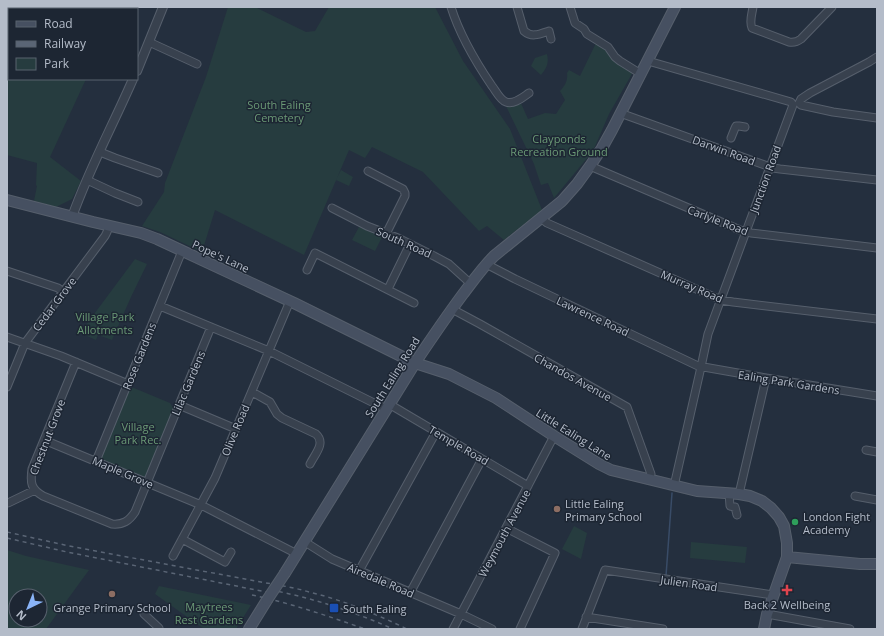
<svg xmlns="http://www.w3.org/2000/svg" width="884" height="636" viewBox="0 0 884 636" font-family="'Open Sans',sans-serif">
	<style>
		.green { fill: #263c3f; fill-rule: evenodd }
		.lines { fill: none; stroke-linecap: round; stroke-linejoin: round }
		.stream { stroke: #394c67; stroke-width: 1.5 }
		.minor-casing { stroke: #565f6c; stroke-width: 9 }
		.tertiary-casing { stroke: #565f6c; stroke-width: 10 }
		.secondary-casing { stroke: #565f6c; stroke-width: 12 }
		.minor { stroke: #38414e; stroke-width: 7 }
		.tertiary { stroke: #38414e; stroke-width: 8 }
		.secondary { stroke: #465061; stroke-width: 10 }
		.rail { stroke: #5a6575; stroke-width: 1.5; stroke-dasharray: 4 4; stroke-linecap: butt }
		.secondary-bridge-casing { stroke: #565f6c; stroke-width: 12; stroke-linecap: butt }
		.secondary-bridge { stroke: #465061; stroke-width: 10 }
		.education-dot { fill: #8d6e63; stroke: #1d2633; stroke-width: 1.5 }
		.leisure-dot { fill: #2e9e5b; stroke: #1d2633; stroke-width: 1.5 }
		.health-dot { fill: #e0444e; stroke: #1d2633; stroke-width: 1.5 }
		.transit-dot { fill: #1a4fb4; stroke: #1d2633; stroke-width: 1.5 }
		.labels { text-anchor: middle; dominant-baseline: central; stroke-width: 3; stroke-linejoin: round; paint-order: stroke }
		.park-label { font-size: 11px; fill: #6b9a76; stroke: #1d2633 }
		.street-label { font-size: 11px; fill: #b4bcc9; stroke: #1d2633 }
		.poi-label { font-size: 11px; fill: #b4bcc9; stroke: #1d2633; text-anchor: start }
	</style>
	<rect width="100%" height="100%" fill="#242f3e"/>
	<!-- green -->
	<path class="green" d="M7,7H117L116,9H9V79H86L50,157L81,181L72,199L56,207L34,201L37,186L36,185L37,163L7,155Z
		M228,7H255L306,32L315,31L329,7H435L463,61L510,129L542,210L504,240L487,226L479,231L423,172L372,147L365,158L349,150L304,255L215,210L202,252L160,232L142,226L164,192L165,183L206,77Z
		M596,43L633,72L609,114L593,151L554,198L548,183L541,185L534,164L506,106L520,101L528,119L545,113L556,114L565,100L560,91C565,85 568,81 567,73L569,70L580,76Z
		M547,54C549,63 547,68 541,75L531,66L535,58Z
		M341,170L353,177L349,186L336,180Z
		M359,227L382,237L375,251L352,240Z
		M135,259L147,264L131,297L112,340L98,335L96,340L80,333Z
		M134,388L170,403L175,411L149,474L144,477L122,470L103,461L101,455L128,389Z
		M574,526L587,533L581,559L562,549Z
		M691,542L747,547L745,563L690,558Z
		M7,550L26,556L89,570L46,629H7ZM16,596H40V620H16Z
		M159,586L251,605L236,629H204L155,594Z"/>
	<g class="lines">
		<!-- stream -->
		<path class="stream" d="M666,576L672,493"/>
		<defs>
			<path id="minor" d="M451,7C460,36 475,61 492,86C496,91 500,100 506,102C514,105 523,97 529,93
				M517,7L524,31C532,38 540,34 549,31L551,39
				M570,7L575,23L584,29L587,34L608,47L615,57L620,61L641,74
				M753,7C752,14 749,22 752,28L789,42C794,43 797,42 801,39L832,7
				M149,42L197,64
				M877,57L869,62L810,93L801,99L799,103L801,105L833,112L877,118
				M648,61L791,102L793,105L708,334L701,367L674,486
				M620,113L773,168L780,169L877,180
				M731,138L735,128L736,126H739L745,127
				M100,152L115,158L158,173
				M590,166L740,230L751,233L877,248
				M368,171L403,189L405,193V196L386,234
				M87,180L115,193L138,202
				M332,208L367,226L398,238L434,256L449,264L471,284
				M541,218L547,223L721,300L733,302L877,319
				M486,264L515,279L698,366L766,378L877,396
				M307,270L315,253L414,303
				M7,271L58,288L63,292
				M388,289L410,244
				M160,306L269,351L386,409
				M452,309L480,324L627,407L651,474L649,480
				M7,337L61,356L128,384
				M76,362L32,469C30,483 31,489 43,496L112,524C123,525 129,521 135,512L211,327
				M7,387L25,343L105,236L107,232L109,226
				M252,392L270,402L277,414L282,418L316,434C326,443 315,454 310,464
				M389,404L528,486
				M179,405L236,429
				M44,440L201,505L297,554
				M866,450L877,452
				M96,461L182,251
				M729,493L730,506L735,507L737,515
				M739,494L766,378
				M855,496L877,500
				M8,503L35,490
				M506,528L555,553L520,629
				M182,539L225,562L231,552
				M305,542L332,559L461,614L492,629
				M173,556L215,478L290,301
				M359,571L436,432
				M410,593L482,459
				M144,614L159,628L158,629
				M767,614L850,629
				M586,617L663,629
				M453,629L554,436
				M582,629L605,570L773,595"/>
			<path id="tertiary" d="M137,71L163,7
				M72,217C89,169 113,125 133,79"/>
			<path id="secondary" d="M7,200L93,222L141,233L157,239L294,303L415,363L449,374L496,398L554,436L599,464L611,470L697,491L739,494L750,496L762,501L771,508L779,517L784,526L787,543V557L767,614L764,629
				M787,557L860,564H877
				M285,573L415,363C431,339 446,317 463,294C473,281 482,268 494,256L562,201L577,184L590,166L602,148L612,130L675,7
				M249,629L267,600"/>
		</defs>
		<!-- minor casing -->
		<use href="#minor" class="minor-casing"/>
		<!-- tertiary casing -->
		<use href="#tertiary" class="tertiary-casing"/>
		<!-- secondary casing -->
		<use href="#secondary" class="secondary-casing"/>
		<!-- minor -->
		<use href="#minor" class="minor"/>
		<!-- tertiary -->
		<use href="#tertiary" class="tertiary"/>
		<!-- secondary -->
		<use href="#secondary" class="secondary"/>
		<!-- rail -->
		<path class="rail" d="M7,532L69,546L261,582C277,585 293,587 309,592C343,600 376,614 407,629
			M7,538L67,552L276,594
			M271,590C313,598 355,612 393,629
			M252,595C290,603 328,616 365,629"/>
		<defs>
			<path id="secondary-bridge" d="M267,600L285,573"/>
		</defs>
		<!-- secondary-bridge casing -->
		<use href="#secondary-bridge" class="secondary-bridge-casing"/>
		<!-- secondary-bridge -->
		<use href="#secondary-bridge" class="secondary-bridge"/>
	</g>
	<!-- markers -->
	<g class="education-dot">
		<circle cx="557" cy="509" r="4"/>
		<circle cx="112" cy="594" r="4"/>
	</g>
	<circle class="leisure-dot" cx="795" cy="522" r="4"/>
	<path class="health-dot" d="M785 584h4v4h4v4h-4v4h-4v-4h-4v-4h4z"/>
	<rect class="transit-dot" x="329" y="603" width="10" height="10" rx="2"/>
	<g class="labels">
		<!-- park labels -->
		<g class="park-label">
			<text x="279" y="104">South Ealing<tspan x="279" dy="13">Cemetery</tspan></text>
			<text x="559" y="138">Clayponds<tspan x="559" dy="13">Recreation Ground</tspan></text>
			<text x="105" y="316">Village Park<tspan x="105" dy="13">Allotments</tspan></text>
			<text x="138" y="426">Village<tspan x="138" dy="13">Park Rec.</tspan></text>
			<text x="209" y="606">Maytrees<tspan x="209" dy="13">Rest Gardens</tspan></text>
		</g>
		<!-- street labels -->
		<g class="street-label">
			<text transform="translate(724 150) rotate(20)">Darwin Road</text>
			<text transform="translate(765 179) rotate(-70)">Junction Road</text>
			<text transform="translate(718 220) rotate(21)">Carlyle Road</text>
			<text transform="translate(404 242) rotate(24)">South Road</text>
			<text transform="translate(221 256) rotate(25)">Pope's Lane</text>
			<text transform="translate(692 286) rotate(23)">Murray Road</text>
			<text transform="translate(54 304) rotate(-53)">Cedar Grove</text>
			<text transform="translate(593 316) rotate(25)">Lawrence Road</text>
			<text transform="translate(139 356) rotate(-68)">Rose Gardens</text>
			<text transform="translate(392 377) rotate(-58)">South Ealing Road</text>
			<text transform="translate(573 377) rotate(29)">Chandos Avenue</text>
			<text transform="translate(789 382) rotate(9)">Ealing Park Gardens</text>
			<text transform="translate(188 383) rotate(-67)">Lilac Gardens</text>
			<text transform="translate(235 430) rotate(-67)">Olive Road</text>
			<text transform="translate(574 434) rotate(32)">Little Ealing Lane</text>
			<text transform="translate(47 437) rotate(-69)">Chestnut Grove</text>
			<text transform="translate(459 445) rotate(30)">Temple Road</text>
			<text transform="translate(123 472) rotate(23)">Maple Grove</text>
			<text transform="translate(504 533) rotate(-62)">Weymouth Avenue</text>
			<text transform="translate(381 580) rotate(23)">Airedale Road</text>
			<text transform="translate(689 583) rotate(8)">Julien Road</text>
		</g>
		<!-- poi labels -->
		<g class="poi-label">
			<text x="565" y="503">Little Ealing<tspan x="565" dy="13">Primary School</tspan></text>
			<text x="803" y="516">London Fight<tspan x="803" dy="13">Academy</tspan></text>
			<text x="787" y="604" text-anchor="middle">Back 2 Wellbeing</text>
			<text x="112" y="607" text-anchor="middle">Grange Primary School</text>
			<text x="343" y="608">South Ealing</text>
		</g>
	</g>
	<!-- border -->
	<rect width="884" height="636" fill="none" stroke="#b4bcc9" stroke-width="16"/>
	<!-- legend -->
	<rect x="8" y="8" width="130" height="72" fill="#1d2633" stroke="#59626f"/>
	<rect x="16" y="21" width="20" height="6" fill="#465061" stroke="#59626f"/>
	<text x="44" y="28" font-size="12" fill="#b4bcc9">Road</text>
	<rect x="16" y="41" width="20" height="6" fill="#5a6575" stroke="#59626f"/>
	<text x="44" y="48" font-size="12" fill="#b4bcc9">Railway</text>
	<rect x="16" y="58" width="20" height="12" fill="#263c3f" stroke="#59626f"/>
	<text x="44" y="68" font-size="12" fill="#b4bcc9">Park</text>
	<!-- north arrow -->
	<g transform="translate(28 608) rotate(223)"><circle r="19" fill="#1d2633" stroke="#59626f"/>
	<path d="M0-3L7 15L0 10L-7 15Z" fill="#8ab4f8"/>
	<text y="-6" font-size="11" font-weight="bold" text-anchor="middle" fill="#b4bcc9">N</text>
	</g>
</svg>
